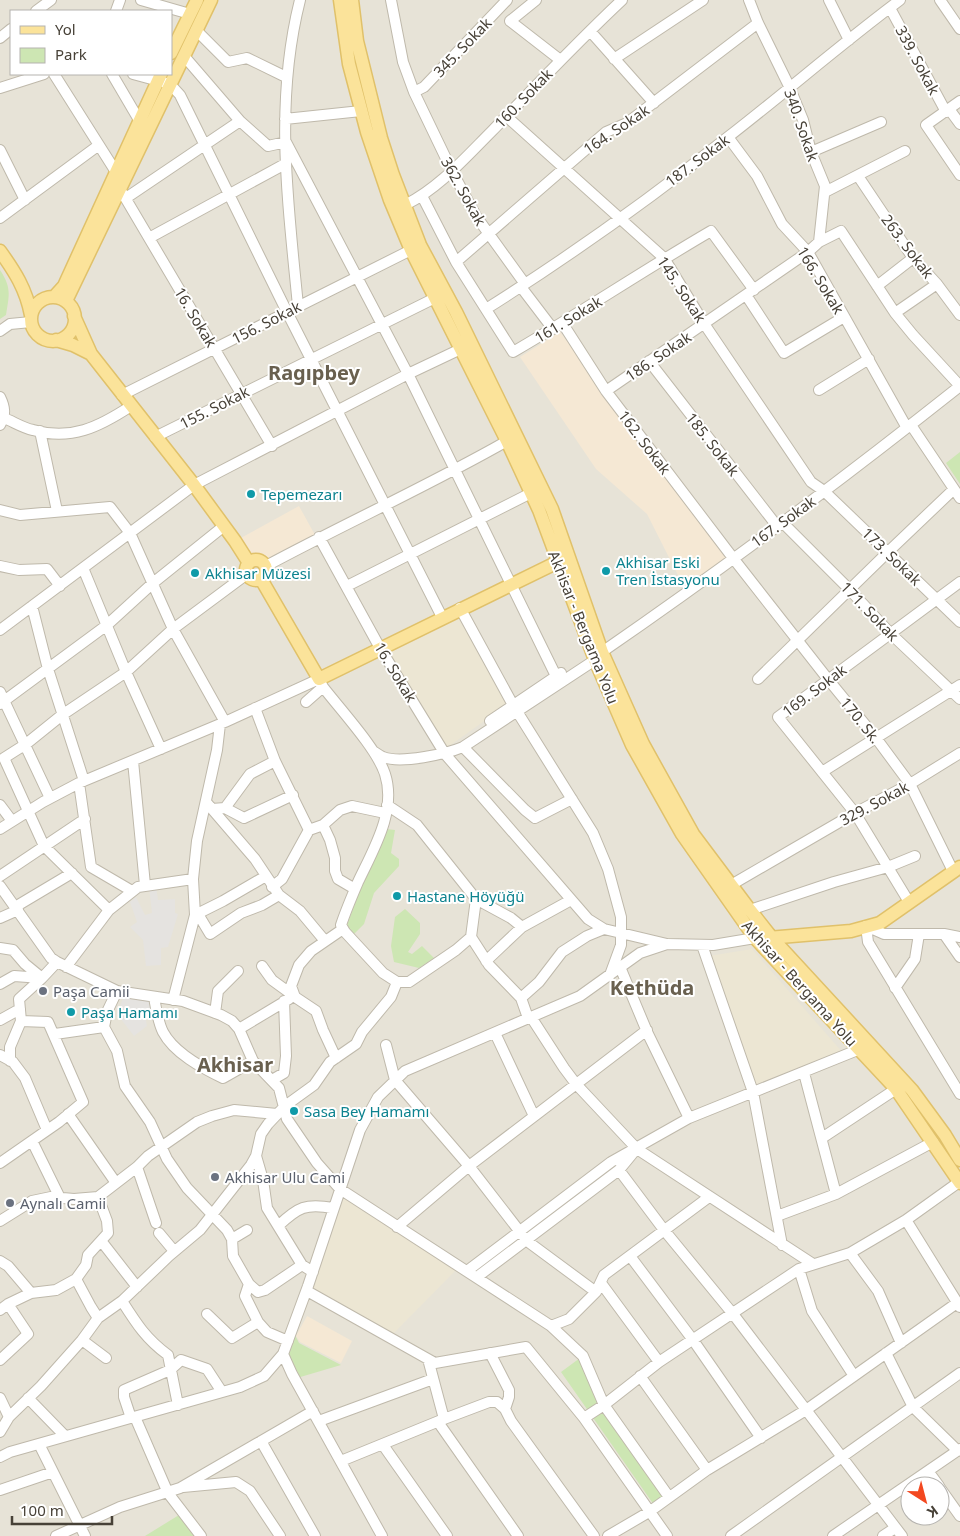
<svg xmlns="http://www.w3.org/2000/svg" width="960" height="1536" viewBox="0 0 960 1536" font-family="'Noto Sans',sans-serif">
	<style>
		.residential { fill: #e7e3d7; fill-rule: evenodd }
		.commercial { fill: #f5e8d4 }
		.education { fill: #ece6d3 }
		.green { fill: #cde6b3 }
		.parking { fill: #e5e3e0 }
		.lines { fill: none; stroke-linecap: round; stroke-linejoin: round }
		.minor-casing { stroke: #bfb9ab; stroke-width: 12 }
		.major-casing { stroke: #e0c16a; stroke-width: 15 }
		.minor { stroke: #fff; stroke-width: 10 }
		.major { stroke: #fbe39a; stroke-width: 12 }
		.culture-dot { fill: #0f9aa8; stroke: #fff; stroke-width: 2 }
		.worship-dot { fill: #6b7280; stroke: #fff; stroke-width: 2 }
		.labels { text-anchor: middle; dominant-baseline: central; stroke-width: 4; stroke-linejoin: round; paint-order: stroke }
		.street-label { font-size: 15px; fill: #474137; stroke: #fff }
		.culture-label { font-size: 15px; fill: #0d838f; stroke: #fff; text-anchor: start }
		.worship-label { font-size: 15px; fill: #5b616d; stroke: #fff; text-anchor: start }
		.district-label { font-size: 20px; font-weight: bold; fill: #69604f; stroke: #fff }
	</style>
	<rect width="100%" height="100%" fill="#f4f1e8"/>
	<!-- residential -->
	<path class="residential" d="M0,0H960V1536H0ZM11,11H171V74H11ZM910,1486H940V1516H910Z"/>
	<!-- commercial -->
	<path class="commercial" d="M560,332L733,558L686,591L647,514L596,469L520,357Z
		M299,506L315,535L266,562L260,557H252L239,539Z
		M307,1316L352,1341L341,1363L300,1342L296,1336Z"/>
	<!-- education -->
	<path class="education" d="M457,615L508,704L445,749L386,648Z
		M752,949L843,1053L754,1085L709,956Z
		M342,1194L456,1270L391,1336L309,1290Z"/>
	<!-- green -->
	<path class="green" d="M0,270C12,288 9,295 6,315L0,319Z
		M960,452V484L946,463Z
		M386,829L395,830L391,853L399,859V866L374,893L364,924L354,934L347,925L367,871Z
		M405,909L420,923V934L408,952L412,954L422,946L434,958L419,968L394,962L391,946L395,917Z
		M295,1335L299,1343L341,1365L297,1378L287,1358Z
		M580,1358L665,1496L654,1505L561,1372Z
		M179,1515L195,1536H145Z"/>
	<!-- parking -->
	<path class="parking" d="M156,886L158,900L175,899V913L178,914L168,947L161,948V965L146,966L143,940L130,927L137,922L130,902L136,897L145,915L152,913L149,887Z
		M123,998L154,1001L155,1011L145,1015L147,1026L134,1036L117,1014Z"/>
	<g class="lines">
		<defs>
			<path id="minor" d="M141,0L190,14
				M391,0L403,62L414,92L452,171L476,216L525,284
				M536,0L510,21L559,59
				M829,0L849,40
				M940,0L960,29
				M890,8L946,112
				M36,11L51,0
				M116,11L120,0
				M196,30L228,62L247,58L286,77
				M590,31L654,103
				M0,38L11,29
				M184,56L240,121L268,146L286,142L408,374L556,676
				M614,59L703,0
				M54,74L116,172
				M112,74L139,120
				M133,74L170,84L180,95L287,312L442,617
				M0,88L44,74
				M414,92L424,87L507,0
				M960,101L926,125L960,175
				M949,109L960,124
				M506,116L664,258L705,325L811,482L824,491L960,622
				M285,119L361,111
				M728,137L757,176L782,224L808,252L907,428
				M0,150L25,200
				M811,152L881,122
				M858,176L913,258L937,284L960,315
				M120,189L272,446
				M825,192L905,151
				M422,196L456,262L513,352C580,313 644,270 711,231L754,290
				M126,198L240,121
				M405,205C439,188 465,158 492,131C535,87 577,42 622,0
				M0,218L99,145
				M149,238L285,164
				M819,242L841,231L895,313L913,335L960,386
				M456,262L606,132L627,123L758,23
				M877,286L913,258
				M521,287L553,329
				M746,295L784,353L844,317
				M298,306C288,202 274,103 300,0
				M486,309C570,256 650,199 728,137C786,92 841,44 900,0
				M895,313L937,284
				M563,324L606,391L733,558L827,678L876,738L910,784L953,871
				M0,331L10,324L31,322
				M649,361L777,526
				M819,390L869,359
				M606,391L808,252L819,242L825,186L811,152L803,120L789,86L758,23L749,0
				M122,395L411,250
				M0,397C5,407 6,415 0,425
				M4,418C14,422 23,428 33,430C71,441 99,427 131,406
				M911,425L960,498
				M40,431L57,511
				M155,437L435,298
				M0,510L20,515L110,507L130,533L173,629L225,722
				M782,522L849,589L890,633L960,699
				M319,537L380,648L445,754L588,919L604,929L667,944L713,945L755,938
				M0,566L19,570L47,569L60,586
				M266,566C346,523 428,486 507,441
				M83,568L126,672L161,749
				M347,586L531,493
				M32,606L48,669L84,781
				M460,608L513,705L593,833L608,869L621,917V945L610,975
				M0,630L194,485L408,374L467,346
				M758,679L888,552L954,489
				M0,692L50,798
				M306,702L323,687
				M0,704L107,625L153,583L224,526
				M255,708L275,761L309,830
				M490,721L561,673
				M463,747L525,810L535,818L572,799
				M373,751C376,753 380,756 383,757C401,764 446,754 463,747L595,660L602,652C724,568 844,478 960,386
				M133,761L145,885
				M822,772L960,685
				M79,783L91,867L132,891
				M206,802L255,859L279,895L300,911L325,941
				M0,805L12,821
				M225,808L250,774L275,761
				M212,809L225,808L244,818L293,795
				M323,825L330,840L335,858V871L338,879L355,889
				M0,829L43,802L79,783L225,722L319,679L323,687C340,709 377,749 385,774C397,811 373,850 358,882C352,896 346,910 341,925L345,932L383,973L397,982H409L456,950L471,937L476,899L417,825L387,805
				M0,876L85,819
				M731,885L855,813L910,784L960,753
				M0,886L51,958L57,962L117,991L183,1001L221,1015L232,1021L239,1029L253,1061L279,1088L287,1119L317,1163L340,1189L551,1326L583,1356L604,1405L669,1497
				M272,887L282,879L309,830L323,825L340,810L352,806L385,813
				M476,899L511,918L522,927
				M909,902L855,813L778,717L960,582
				M15,907L72,873
				M109,910L44,846L4,758L26,744L62,715L126,672L173,629L247,574
				M750,910L834,882L888,867L915,856
				M198,914L210,934L241,913L262,905L279,895
				M195,915L223,901L266,876
				M0,918L18,910
				M944,934L960,957
				M471,937L489,965L521,998L528,1018
				M960,937L944,934H884L866,926L868,942L960,1094
				M702,945L753,1092L782,1245
				M0,948L13,950L25,964L42,978L19,999L21,1021L48,1022L83,1102L59,1122L0,1163
				M486,961L522,927L571,900
				M262,966L272,980L294,996
				M66,967L109,910L138,887L193,879
				M620,967L648,1034L689,1118
				M0,984L14,976L42,978L57,962
				M895,988L915,959L919,934
				M117,991L107,1012L104,1027L117,1051L125,1086L150,1122L167,1159L187,1188L227,1230L232,1239L233,1256L249,1284L245,1296L258,1322L267,1332L288,1341
				M154,997C156,1009 158,1022 163,1032C174,1053 202,1068 223,1078L253,1061
				M521,998L539,982L562,952L587,936L604,929
				M173,1000L195,915L193,879L197,841L217,750L220,724
				M215,1013L218,991L238,971
				M531,1017L564,1068L576,1084L637,1149L813,1264
				M0,1020L20,1009
				M239,1029L289,999
				M495,1033L534,1116
				M55,1034L104,1027
				M386,1045L395,1080L469,1166L527,1241L596,1292
				M0,1055L13,1062L25,1078L47,1130
				M336,1058L323,1030L316,1011L295,997L291,986L299,965L311,951L343,929
				M10,1061V1047L21,1021
				M804,1073L836,1194
				M272,1080L284,1073L286,1056L284,1001
				M68,1114L116,1183
				M822,1138L896,1089
				M32,1141L60,1198
				M256,1156L263,1180L267,1208L302,1265L313,1272
				M137,1167L156,1223
				M619,1170L664,1230L733,1314L902,1536
				M777,1216L836,1194L933,1142
				M906,1220L960,1307
				M0,1221L32,1201L51,1197L74,1199L98,1197L137,1167L148,1156L197,1122L212,1116L234,1110L277,1114
				M278,1226C298,1207 306,1203 333,1208
				M397,1227L469,1166L647,1030
				M159,1233L174,1251
				M232,1239L247,1230
				M102,1242L137,1287
				M850,1253L878,1291L901,1343
				M630,1256L693,1340L761,1438
				M0,1261L8,1266L31,1293
				M799,1269L812,1311L854,1376
				M467,1271L611,1162L689,1118L860,1049
				M477,1277L619,1170L633,1153
				M76,1279L91,1307L98,1318
				M601,1283L659,1362
				M249,1284L258,1292L265,1290L302,1265
				M307,1291L435,1363L526,1347L584,1418L667,1536
				M122,1301C136,1323 146,1339 168,1355L178,1405
				M0,1310L8,1304L31,1293L56,1290L76,1279L86,1265L88,1255L108,1233L107,1221L98,1197
				M207,1314L232,1338L258,1322
				M551,1326L569,1319L596,1292L604,1275L709,1197
				M82,1340L106,1358
				M490,1353L509,1390V1397L505,1409
				M886,1353L913,1407L958,1451
				M283,1354L292,1374L382,1536
				M428,1359L444,1419
				M0,1360L28,1334L8,1304
				M640,1376L707,1470
				M0,1398L9,1417
				M28,1398L65,1436
				M135,1417L168,1493L201,1536
				M131,1418L124,1397V1390L170,1370L181,1360L207,1369L222,1392
				M584,1418L604,1405L659,1362L799,1269L850,1253L906,1220L959,1182
				M319,1421L433,1379
				M438,1422L518,1536
				M0,1432L9,1417L41,1386L82,1340L98,1318L122,1301L169,1256L200,1230L251,1165L256,1156L261,1134L268,1124L285,1106L314,1085L330,1062L356,1044L362,1032L391,997L397,982
				M261,1441L315,1536
				M39,1444L85,1536
				M383,1445L447,1536
				M0,1457L10,1452L240,1387L264,1376L283,1354L308,1286L360,1130L378,1097L405,1071L580,996L640,953L667,944
				M341,1461L444,1419L489,1402H497L505,1409L511,1421L594,1536
				M928,1471L939,1486
				M183,1487L236,1482L250,1491L280,1536
				M940,1488L960,1516
				M0,1490L53,1472
				M56,1536L120,1507L180,1488L313,1411
				M608,1536L649,1512L707,1470L806,1410L957,1303
				M731,1536L960,1373
				M833,1536L960,1449
				M883,1536L895,1528"/>
			<path id="major" d="M340,0L349,64L367,132L390,200L411,250L507,441L539,510L595,660L632,745L682,834L755,938L896,1089L960,1183
				M352,0L357,41L381,138L393,175L420,245L456,312L552,509L602,652L643,744L693,834L750,910L772,938L912,1090L945,1135L960,1160
				M171,53L197,0
				M0,251C15,272 26,289 31,315
				M54,297L64,286L161,74
				M31 319a22 22 0 1 1 44 0a22 22 0 1 1-44 0Z
				M66,301L211,0
				M74,316L91,354L194,485L235,541L249,563
				M56,340L73,345L91,354
				M246 570a10 10 0 1 1 20 0a10 10 0 1 1-20 0Z
				M261,579L319,679L566,558
				M768,938L851,931L880,923L960,867"/>
		</defs>
		<!-- minor casing -->
		<use href="#minor" class="minor-casing"/>
		<!-- major casing -->
		<use href="#major" class="major-casing"/>
		<!-- minor -->
		<use href="#minor" class="minor"/>
		<!-- major -->
		<use href="#major" class="major"/>
	</g>
	<!-- markers -->
	<g class="culture-dot">
		<circle cx="251" cy="494" r="5"/>
		<circle cx="606" cy="571" r="5"/>
		<circle cx="195" cy="573" r="5"/>
		<circle cx="397" cy="896" r="5"/>
		<circle cx="71" cy="1012" r="5"/>
		<circle cx="294" cy="1111" r="5"/>
	</g>
	<g class="worship-dot">
		<circle cx="43" cy="991" r="5"/>
		<circle cx="215" cy="1177" r="5"/>
		<circle cx="10" cy="1203" r="5"/>
	</g>
	<g class="labels">
		<!-- street labels -->
		<g class="street-label">
			<text transform="translate(462 47) rotate(-46)">345. Sokak</text>
			<text transform="translate(918 60) rotate(62)">339. Sokak</text>
			<text transform="translate(523 98) rotate(-46)">160. Sokak</text>
			<text transform="translate(802 125) rotate(71)">340. Sokak</text>
			<text transform="translate(616 129) rotate(-34)">164. Sokak</text>
			<text transform="translate(697 160) rotate(-37)">187. Sokak</text>
			<text transform="translate(464 191) rotate(61)">362. Sokak</text>
			<text transform="translate(908 246) rotate(53)">263. Sokak</text>
			<text transform="translate(821 280) rotate(59)">166. Sokak</text>
			<text transform="translate(682 289) rotate(57)">145. Sokak</text>
			<text transform="translate(196 317) rotate(59)">16. Sokak</text>
			<text transform="translate(568 319) rotate(-31)">161. Sokak</text>
			<text transform="translate(266 322) rotate(-27)">156. Sokak</text>
			<text transform="translate(658 356) rotate(-34)">186. Sokak</text>
			<text transform="translate(214 407) rotate(-27)">155. Sokak</text>
			<text transform="translate(645 442) rotate(53)">162. Sokak</text>
			<text transform="translate(713 444) rotate(52)">185. Sokak</text>
			<text transform="translate(783 521) rotate(-36)">167. Sokak</text>
			<text transform="translate(892 556) rotate(44)">173. Sokak</text>
			<text transform="translate(870 611) rotate(46)">171. Sokak</text>
			<text transform="translate(584 627) rotate(68)">Akhisar - Bergama Yolu</text>
			<text transform="translate(396 672) rotate(59)">16. Sokak</text>
			<text transform="translate(814 690) rotate(-37)">169. Sokak</text>
			<text transform="translate(861 720) rotate(51)">170. Sk.</text>
			<text transform="translate(874 803) rotate(-28)">329. Sokak</text>
			<text transform="translate(800 983) rotate(48)">Akhisar - Bergama Yolu</text>
		</g>
		<!-- culture labels -->
		<g class="culture-label">
			<text x="261" y="494">Tepemezarı</text>
			<text x="616" y="562">Akhisar Eski<tspan x="616" dy="17">Tren İstasyonu</tspan></text>
			<text x="205" y="573">Akhisar Müzesi</text>
			<text x="407" y="896">Hastane Höyüğü</text>
			<text x="81" y="1012">Paşa Hamamı</text>
			<text x="304" y="1111">Sasa Bey Hamamı</text>
		</g>
		<!-- worship labels -->
		<g class="worship-label">
			<text x="53" y="991">Paşa Camii</text>
			<text x="225" y="1177">Akhisar Ulu Cami</text>
			<text x="20" y="1203">Aynalı Camii</text>
		</g>
		<!-- district labels -->
		<g class="district-label">
			<text x="314" y="372">Ragıpbey</text>
			<text x="652" y="987">Kethüda</text>
			<text x="235" y="1064">Akhisar</text>
		</g>
	</g>
	<!-- legend -->
	<rect x="10" y="10" width="162" height="65" fill="#ffffff" stroke="#b5b3af"/>
	<rect x="20" y="26" width="25" height="8" fill="#fbe39a" stroke="#b5b3af"/>
	<text x="55" y="35" font-size="15" fill="#474137">Yol</text>
	<rect x="20" y="48" width="25" height="15" fill="#cde6b3" stroke="#b5b3af"/>
	<text x="55" y="60" font-size="15" fill="#474137">Park</text>
	<!-- north arrow -->
	<g transform="translate(925 1501) rotate(144)"><circle r="24" fill="#ffffff" stroke="#b5b3af"/>
	<path d="M0-4L9 19L0 12L-9 19Z" fill="#f34820"/>
	<text y="-8" font-size="14" font-weight="bold" text-anchor="middle" fill="#474137">K</text>
	</g>
	<!-- scale -->
	<path d="M12 1516v8h100v-8" fill="none" stroke="#474137" stroke-width="2.5"/>
	<text x="20" y="1516" font-size="15" fill="#474137" stroke="#ffffff" stroke-width="4" paint-order="stroke">100 m</text>
</svg>
